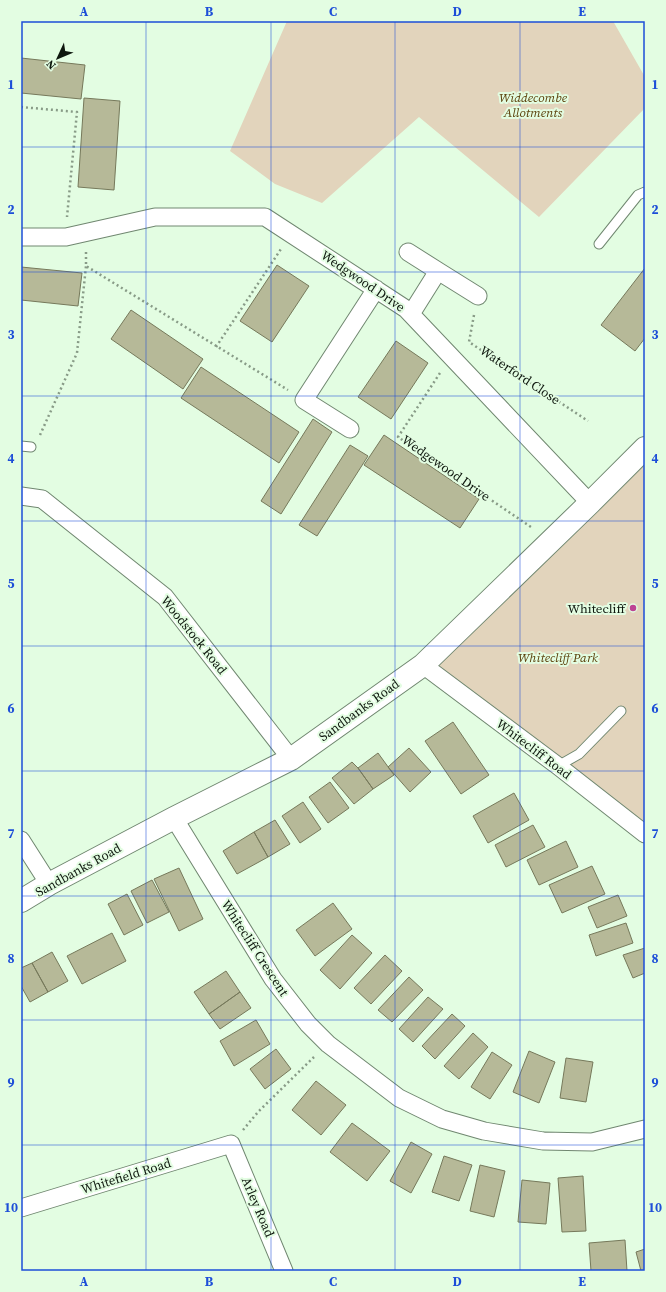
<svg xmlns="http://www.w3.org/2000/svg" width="666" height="1292" viewBox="0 0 666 1292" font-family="'Source Serif 4',serif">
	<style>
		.green { fill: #e2d4bc }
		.building { fill: #b6b998; stroke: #76795b }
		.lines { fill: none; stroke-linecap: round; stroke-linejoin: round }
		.service-casing { stroke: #708770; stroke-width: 11 }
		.minor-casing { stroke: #708770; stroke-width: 19 }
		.secondary-casing { stroke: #708770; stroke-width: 24 }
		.path { stroke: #889b87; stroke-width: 2.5; stroke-dasharray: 2 3; stroke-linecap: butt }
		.service { stroke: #fff; stroke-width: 9 }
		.minor { stroke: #fff; stroke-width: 17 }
		.secondary { stroke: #fff; stroke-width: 22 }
		.grid { fill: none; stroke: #1d4ed8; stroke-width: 1; stroke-opacity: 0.55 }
		.poi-dot { fill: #be4394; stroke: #e3fde2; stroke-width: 1.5 }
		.labels { text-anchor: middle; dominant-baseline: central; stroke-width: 4; stroke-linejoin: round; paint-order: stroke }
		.park-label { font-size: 13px; font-style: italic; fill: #5c420c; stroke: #e3fde2 }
		.street-label { font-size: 13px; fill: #0e170e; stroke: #e3fde2 }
		.poi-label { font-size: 13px; fill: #0e170e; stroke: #e3fde2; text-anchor: end }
		.neatline { fill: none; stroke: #1d4ed8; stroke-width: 1.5 }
		.grid-label { font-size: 13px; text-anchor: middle; font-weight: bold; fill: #1d4ed8 }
	</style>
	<rect width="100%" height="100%" fill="#e3fde2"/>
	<!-- green -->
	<path class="green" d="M287,21H613L645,77V108L539,217L419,117L322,203L275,184L230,151Z
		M645,448V834L423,665Z"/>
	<!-- building -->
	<path class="building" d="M21,58L85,65L81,99L21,93Z
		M84,98L120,101L114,190L78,187Z
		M277,265L309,286L272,342L240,321Z
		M21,267L82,273L78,306L21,300Z
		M645,268V338L635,351L601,325Z
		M131,310L203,359L183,389L111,339Z
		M396,341L428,363L391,419L358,397Z
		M201,367L299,432L279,463L181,398Z
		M313,419L332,432L281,514L261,501Z
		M384,435L479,499L460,528L364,465Z
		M350,445L368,456L317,536L299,525Z
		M453,722L489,775L461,794L425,741Z
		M409,748L431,772L410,792L388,767Z
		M378,753L394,775L373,789L358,768Z
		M352,762L358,768L373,789L354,804L332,778Z
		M330,782L349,808L328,823L309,797Z
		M514,793L529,820L488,843L473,816Z
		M303,802L321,829L300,843L282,816Z
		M275,820L290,844L268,857L254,832Z
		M533,825L545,847L506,867L495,845Z
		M254,832L268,857L237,874L223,851Z
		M566,841L578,867L539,885L527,860Z
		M592,866L605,894L562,913L549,885Z
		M179,868L203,919L179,931L154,879Z
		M152,880L169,912L147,923L131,891Z
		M127,894L143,925L124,935L108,904Z
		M618,895L627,916L597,928L588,907Z
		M333,903L352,929L315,956L296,930Z
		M626,923L633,943L596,956L589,935Z
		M112,933L126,961L82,984L67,956Z
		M352,935L372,953L340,989L320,970Z
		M645,948V973L633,978L623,955Z
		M52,952L68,981L48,992L32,963Z
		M385,955L402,971L371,1004L354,988Z
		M32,963L48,992L30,1002L21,986V968Z
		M226,971L240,992L209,1014L194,992Z
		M409,977L423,990L392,1022L378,1010Z
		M240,992L251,1008L220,1029L209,1014Z
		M428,997L443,1009L413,1042L399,1029Z
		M452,1014L465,1026L435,1059L422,1046Z
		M256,1020L270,1044L234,1066L220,1041Z
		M473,1033L488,1047L459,1079L444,1066Z
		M276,1049L291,1069L265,1089L250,1069Z
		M529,1051L555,1062L539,1103L513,1092Z
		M492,1052L512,1065L490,1099L471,1087Z
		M566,1058L593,1062L586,1102L560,1098Z
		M316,1081L346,1105L321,1135L292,1110Z
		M352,1123L390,1151L367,1181L330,1152Z
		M411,1142L432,1154L411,1193L390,1181Z
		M444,1156L472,1165L459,1201L432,1192Z
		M480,1165L505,1171L494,1217L470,1211Z
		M583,1176L586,1231L562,1232L558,1178Z
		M522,1180L550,1183L546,1224L518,1222Z
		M625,1240L627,1271H591L589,1243Z
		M645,1249V1271H641L636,1252Z"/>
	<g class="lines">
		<defs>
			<path id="service" d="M599,244L638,195L645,192
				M21,446L31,447
				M558,766L579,754L621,711"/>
			<path id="minor" d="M21,237H66L155,217H265L406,309L590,503
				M408,252L438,271
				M411,314L438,271L478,296
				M350,429L304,400L376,289
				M21,496L42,499L165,597L291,759
				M423,665L558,766L645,834
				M174,818L273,979L308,1024L328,1044L399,1098L442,1119L484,1131L543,1141L592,1142L645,1129
				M21,840L49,884
				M21,1208L231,1144L284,1271"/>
			<path id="secondary" d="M21,901L49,884L174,818L291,759L423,665L590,503L645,448"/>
		</defs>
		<!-- service casing -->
		<use href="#service" class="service-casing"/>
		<!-- minor casing -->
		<use href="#minor" class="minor-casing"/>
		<!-- secondary casing -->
		<use href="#secondary" class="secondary-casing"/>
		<!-- path -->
		<path class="path" d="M21,107L77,112L67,217
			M86,252V266L288,390
			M474,315L469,342L588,421
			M216,347L281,249
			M440,373L398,437L531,527
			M40,435L77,353L86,266
			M243,1130L258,1112L314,1057"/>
		<!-- service -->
		<use href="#service" class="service"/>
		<!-- minor -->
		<use href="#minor" class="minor"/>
		<!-- secondary -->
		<use href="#secondary" class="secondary"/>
	</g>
	<!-- grid -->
	<path class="grid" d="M146,21V1271M271,21V1271M395,21V1271M520,21V1271M21,147H645M21,272H645M21,396H645M21,521H645M21,646H645M21,771H645M21,896H645M21,1020H645M21,1145H645"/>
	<!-- markers -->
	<circle class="poi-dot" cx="633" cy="608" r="4"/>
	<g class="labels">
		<!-- park labels -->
		<g class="park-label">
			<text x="533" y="97">Widdecombe<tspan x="533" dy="15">Allotments</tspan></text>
			<text x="558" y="657">Whitecliff Park</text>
		</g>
		<!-- street labels -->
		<g class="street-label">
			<text transform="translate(363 281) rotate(34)">Wedgwood Drive</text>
			<text transform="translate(520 375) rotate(34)">Waterford Close</text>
			<text transform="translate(446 468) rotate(35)">Wedgewood Drive</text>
			<text transform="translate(194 635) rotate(51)">Woodstock Road</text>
			<text transform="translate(359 710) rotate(-36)">Sandbanks Road</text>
			<text transform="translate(534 749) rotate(37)">Whitecliff Road</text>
			<text transform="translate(78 870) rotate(-29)">Sandbanks Road</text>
			<text transform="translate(255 948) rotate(57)">Whitecliff Crescent</text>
			<text transform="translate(126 1176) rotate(-17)">Whitefield Road</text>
			<text transform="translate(258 1207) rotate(67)">Arley Road</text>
		</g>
		<!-- poi labels -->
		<g class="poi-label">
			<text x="625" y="608">Whitecliff</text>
		</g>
	</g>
	<!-- border -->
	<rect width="666" height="1292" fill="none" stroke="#e3fde2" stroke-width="44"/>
	<!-- north arrow -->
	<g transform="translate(58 58) rotate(226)" stroke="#e3fde2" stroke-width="3" paint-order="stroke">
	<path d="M0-3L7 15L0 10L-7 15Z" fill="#0e170e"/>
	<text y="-6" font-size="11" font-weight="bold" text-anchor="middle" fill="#0e170e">N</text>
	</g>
	<rect x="22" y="22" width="622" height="1248" class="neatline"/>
	<g class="grid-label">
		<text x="84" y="16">A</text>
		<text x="209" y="16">B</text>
		<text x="333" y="16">C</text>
		<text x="457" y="16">D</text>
		<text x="582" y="16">E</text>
		<text x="11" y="89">1</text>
		<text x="655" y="89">1</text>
		<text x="11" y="214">2</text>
		<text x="655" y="214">2</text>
		<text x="11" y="339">3</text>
		<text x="655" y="339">3</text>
		<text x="11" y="463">4</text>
		<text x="655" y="463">4</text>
		<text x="11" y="588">5</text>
		<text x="655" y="588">5</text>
		<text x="11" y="713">6</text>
		<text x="655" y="713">6</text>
		<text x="11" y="838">7</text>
		<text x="655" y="838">7</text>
		<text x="11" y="963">8</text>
		<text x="655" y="963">8</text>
		<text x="11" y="1087">9</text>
		<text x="655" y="1087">9</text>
		<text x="11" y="1212">10</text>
		<text x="655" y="1212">10</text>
		<text x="84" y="1286">A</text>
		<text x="209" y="1286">B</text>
		<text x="333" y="1286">C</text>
		<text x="457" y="1286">D</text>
		<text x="582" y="1286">E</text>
	</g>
</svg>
